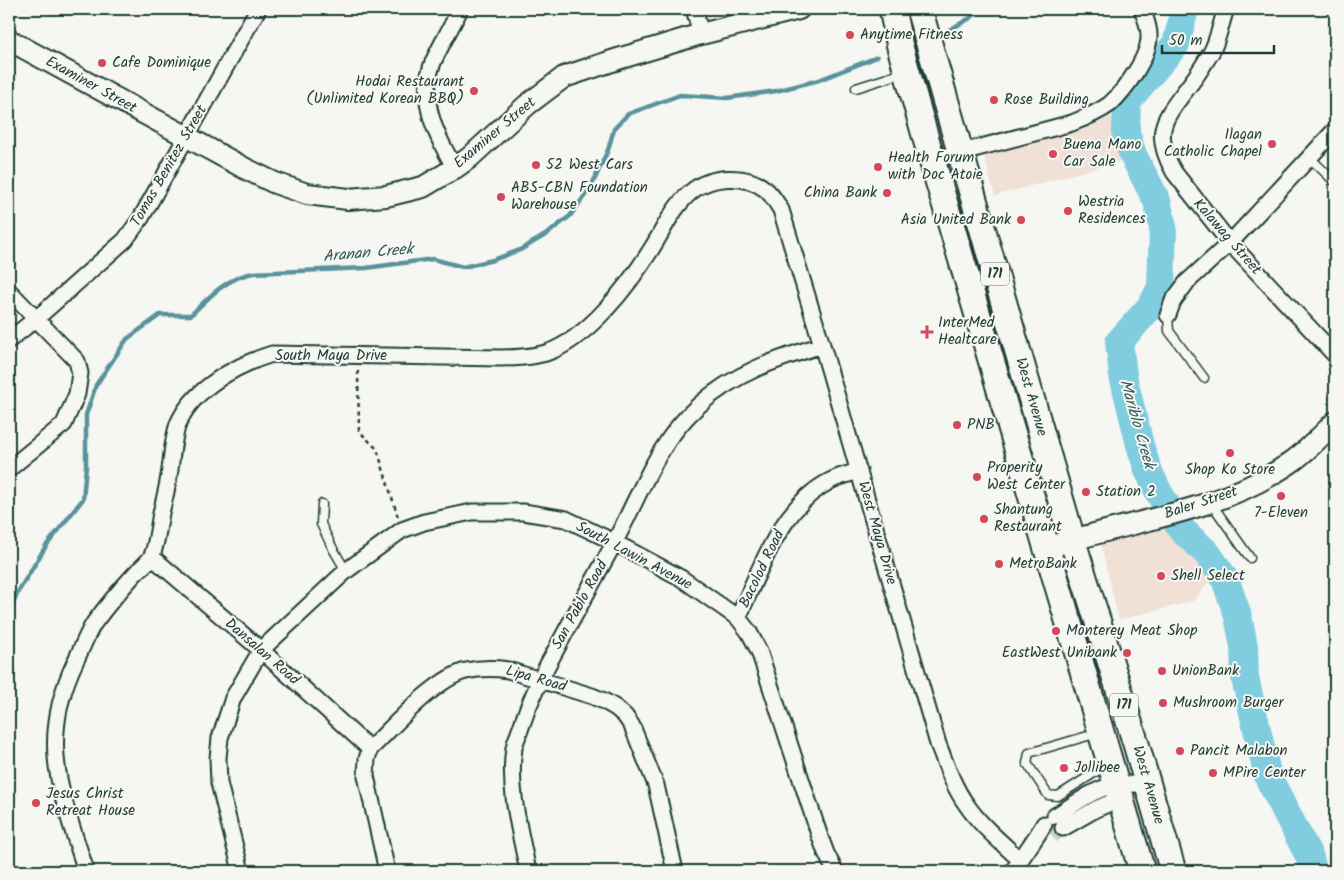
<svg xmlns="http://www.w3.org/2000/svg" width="1344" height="880" viewBox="0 0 1344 880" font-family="Kalam,sans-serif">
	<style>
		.built { fill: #f0e0d6 }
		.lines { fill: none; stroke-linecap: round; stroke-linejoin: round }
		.stream { stroke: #59939b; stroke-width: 4.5 }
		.river { stroke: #80cddf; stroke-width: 28 }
		.minor-tunnel { stroke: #cbd1cc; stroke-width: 15; stroke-dasharray: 15 8; stroke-linecap: butt }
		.service-casing { stroke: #1f3d34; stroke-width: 11 }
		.minor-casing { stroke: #1f3d34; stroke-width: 19 }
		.tertiary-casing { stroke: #1f3d34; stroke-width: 24 }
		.primary-casing { stroke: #1f3d34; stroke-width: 29 }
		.path { stroke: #1f3d34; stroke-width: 2.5; stroke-dasharray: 4 4; stroke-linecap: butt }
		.service { stroke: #f6f6f2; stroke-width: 8 }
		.minor { stroke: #f6f6f2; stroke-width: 15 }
		.tertiary { stroke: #f6f6f2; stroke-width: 20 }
		.primary { stroke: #f6f6f2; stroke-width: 25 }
		.poi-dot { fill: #d1495b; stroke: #f6f6f2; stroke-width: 2 }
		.labels { text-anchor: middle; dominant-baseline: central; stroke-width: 4; stroke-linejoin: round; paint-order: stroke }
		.shield { fill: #f6f6f2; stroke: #60746d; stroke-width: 1 }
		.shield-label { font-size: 14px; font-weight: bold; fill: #1f3d34 }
		.poi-label { font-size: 15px; fill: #1f3d34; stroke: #f6f6f2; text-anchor: start }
		.street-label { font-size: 15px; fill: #1f3d34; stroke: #f6f6f2 }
		.water-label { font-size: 16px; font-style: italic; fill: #325a56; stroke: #f6f6f2 }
	</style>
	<rect width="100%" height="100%" fill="#f6f6f2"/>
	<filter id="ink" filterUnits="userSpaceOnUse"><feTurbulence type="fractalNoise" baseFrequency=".02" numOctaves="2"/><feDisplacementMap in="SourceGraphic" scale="10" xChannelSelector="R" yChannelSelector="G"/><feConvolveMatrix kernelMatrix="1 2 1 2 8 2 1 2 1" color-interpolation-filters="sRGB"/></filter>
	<g filter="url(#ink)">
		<!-- built -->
		<path class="built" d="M1111,113L1123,160L995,196L982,148Z
			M1173,526L1203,551L1217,572L1193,601L1119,620L1101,545Z"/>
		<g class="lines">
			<!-- stream -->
			<path class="stream" d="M949,30L972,17L980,9
				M9,613L18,592L46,546L83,499L86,467V415L96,385L127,339L160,315H191C209,297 226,278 253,273L366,268L433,259L463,267L493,260L520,250L547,234L570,216L591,187L608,150L614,129L628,114L680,95L727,98L776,91L819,80L877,57"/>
			<!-- river -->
			<path class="river" d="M1185,9L1176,44L1127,101L1126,133L1133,155L1157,201L1163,227L1161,287L1152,305L1119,342L1123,376L1140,445L1148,470L1159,493L1181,529L1207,553L1225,579L1238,616L1244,646L1245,678L1268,777L1310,858L1313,871"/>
			<!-- minor-tunnel -->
			<path class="minor-tunnel" d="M1052,836L1063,828"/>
			<defs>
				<path id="service" d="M856,88L903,73
					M1309,157L1335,182
					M1168,315L1169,331L1204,378
					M1211,503L1250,558
					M322,504L321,524L332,547L346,571
					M1098,733L1029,753L1027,763L1048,795L1058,796L1102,768L1107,767"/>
				<path id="minor" d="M694,9L701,34
					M1226,9C1221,23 1218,40 1211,53C1205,62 1200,71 1194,79C1168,115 1149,128 1174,172L1230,243L1335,355
					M932,160L1072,123C1085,118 1099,112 1110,104C1125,90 1150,56 1149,35C1149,26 1145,17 1142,9
					M455,168C436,136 417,98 434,60C442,43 452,26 460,9
					M9,291L77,361L80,373L77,394L64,424L9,469
					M1168,315L1173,301L1187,282L1230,243L1335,130
					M9,340L37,318L125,240L141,218L258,9
					M152,557L261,650L370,749
					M738,618C760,570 780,507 830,481C839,476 849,474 859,471
					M1055,816C1074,805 1093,789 1115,785C1125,784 1137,784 1147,784
					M1063,828L1096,809L1126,796
					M86,871C61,792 37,741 76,660C82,648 87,634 94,623C106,607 119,591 133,576C138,570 147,564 151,557C156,550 159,523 161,513C164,501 167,489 169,476C172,459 172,441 178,424C193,388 237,365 272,354L501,358C516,358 531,357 546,353C588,339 629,285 652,248C664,229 673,207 691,192C709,176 745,173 765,189C772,194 776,202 781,210L822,345L938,744C946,764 953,786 966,804C980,825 1001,842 1020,860
					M241,871L219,783L218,758L220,738L233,698L261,650L346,571L402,530L424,522L472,512H523L566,519L614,542L681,578L738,618L749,632L759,651L819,834L826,853L835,871
					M387,871L366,776L367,759L370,749C393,727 436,678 466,671C480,668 494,668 508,670L592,696L604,701L616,708L625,716L632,726L656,785L675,871
					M528,871C520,831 508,789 514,748C515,742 518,736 520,730C530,699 543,672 559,644C576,612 594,580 612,547C638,500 656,443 698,406C736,372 775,360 822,345
					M1013,871C1023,855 1035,840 1044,824"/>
				<path id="tertiary" d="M9,40L246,169L275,183L307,194L348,199L386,196L423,187L455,168L469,158L527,105L564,77L618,59L701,34L799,9
					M1047,548C1126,521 1213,514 1284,467C1303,455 1319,438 1335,422"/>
				<path id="primary" d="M892,9L900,47L932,160L1142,871
					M919,9L1072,539L1136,744L1173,871"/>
			</defs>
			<!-- service casing -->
			<use href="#service" class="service-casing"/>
			<!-- minor casing -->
			<use href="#minor" class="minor-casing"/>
			<!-- tertiary casing -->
			<use href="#tertiary" class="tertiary-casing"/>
			<!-- primary casing -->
			<use href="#primary" class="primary-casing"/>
			<!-- path -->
			<path class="path" d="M358,371L359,431L377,449L398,517"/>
			<!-- service -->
			<use href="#service" class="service"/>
			<!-- minor -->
			<use href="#minor" class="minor"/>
			<!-- tertiary -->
			<use href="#tertiary" class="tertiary"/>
			<!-- primary -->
			<use href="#primary" class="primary"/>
		</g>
	</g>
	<!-- markers -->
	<g class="poi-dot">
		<circle cx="850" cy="35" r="5"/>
		<circle cx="102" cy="63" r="5"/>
		<circle cx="474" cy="91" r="5"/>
		<circle cx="994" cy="100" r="5"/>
		<circle cx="1272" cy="144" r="5"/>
		<circle cx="1053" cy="154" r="5"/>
		<circle cx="536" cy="165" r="5"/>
		<circle cx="878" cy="167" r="5"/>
		<circle cx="887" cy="193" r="5"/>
		<circle cx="501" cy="197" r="5"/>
		<circle cx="1068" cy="211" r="5"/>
		<circle cx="1021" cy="220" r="5"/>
		<path d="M924.5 324.5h5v5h5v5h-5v5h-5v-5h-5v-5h5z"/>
		<circle cx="957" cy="425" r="5"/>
		<circle cx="1230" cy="453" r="5"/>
		<circle cx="977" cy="477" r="5"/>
		<circle cx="1086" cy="492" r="5"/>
		<circle cx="1281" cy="496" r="5"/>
		<circle cx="984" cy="519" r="5"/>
		<circle cx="999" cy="564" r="5"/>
		<circle cx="1161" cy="576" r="5"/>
		<circle cx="1056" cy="631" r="5"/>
		<circle cx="1127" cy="653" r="5"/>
		<circle cx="1162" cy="671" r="5"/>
		<circle cx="1163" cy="703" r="5"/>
		<circle cx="1180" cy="751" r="5"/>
		<circle cx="1064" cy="768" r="5"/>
		<circle cx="1213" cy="773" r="5"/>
		<circle cx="36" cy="803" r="5"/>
	</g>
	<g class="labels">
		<!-- shield labels -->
		<g class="shield">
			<rect x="981" y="262.5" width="28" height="23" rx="4"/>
			<rect x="1110" y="693.5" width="28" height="23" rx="4"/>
		</g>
		<g class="shield-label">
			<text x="995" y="274">171</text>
			<text x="1124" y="705">171</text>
		</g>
		<!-- poi labels -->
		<g class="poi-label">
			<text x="860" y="35">Anytime Fitness</text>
			<text x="112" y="63">Cafe Dominique</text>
			<text x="464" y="82" text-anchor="end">Hodai Restaurant<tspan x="464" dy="17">(Unlimited Korean BBQ)</tspan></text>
			<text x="1004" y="100">Rose Building</text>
			<text x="1262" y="135" text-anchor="end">Ilagan<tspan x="1262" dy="17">Catholic Chapel</tspan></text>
			<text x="1063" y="145">Buena Mano<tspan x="1063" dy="17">Car Sale</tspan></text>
			<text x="888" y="158">Health Forum<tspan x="888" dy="17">with Doc Atoie</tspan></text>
			<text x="546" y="165">52 West Cars</text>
			<text x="511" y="188">ABS-CBN Foundation<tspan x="511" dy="17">Warehouse</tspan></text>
			<text x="877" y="193" text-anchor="end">China Bank</text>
			<text x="1078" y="202">Westria<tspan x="1078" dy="17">Residences</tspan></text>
			<text x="1011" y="220" text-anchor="end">Asia United Bank</text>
			<text x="938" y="323">InterMed<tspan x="938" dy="17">Healtcare</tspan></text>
			<text x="967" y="425">PNB</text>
			<text x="987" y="468">Properity<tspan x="987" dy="17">West Center</tspan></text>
			<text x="1230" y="470" text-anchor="middle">Shop Ko Store</text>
			<text x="1096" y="492">Station 2</text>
			<text x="994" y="510">Shantung<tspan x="994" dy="17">Restaurant</tspan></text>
			<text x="1281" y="513" text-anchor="middle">7-Eleven</text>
			<text x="1009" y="564">MetroBank</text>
			<text x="1171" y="576">Shell Select</text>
			<text x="1066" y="631">Monterey Meat Shop</text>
			<text x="1117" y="653" text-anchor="end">EastWest Unibank</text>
			<text x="1172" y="671">UnionBank</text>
			<text x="1173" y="703">Mushroom Burger</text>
			<text x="1190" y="751">Pancit Malabon</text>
			<text x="1074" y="768">Jollibee</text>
			<text x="1223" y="773">MPire Center</text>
			<text x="46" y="794">Jesus Christ<tspan x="46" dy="17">Retreat House</tspan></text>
		</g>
		<!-- street labels -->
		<g class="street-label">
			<text transform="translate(91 85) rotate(29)">Examiner Street</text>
			<text transform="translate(495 133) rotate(-40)">Examiner Street</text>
			<text transform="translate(169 166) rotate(-60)">Tomas Benitez Street</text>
			<text transform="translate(1227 237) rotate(49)">Kalawag Street</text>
			<text x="331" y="356">South Maya Drive</text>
			<text transform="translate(1031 397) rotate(74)">West Avenue</text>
			<text transform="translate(1201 503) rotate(-18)">Baler Street</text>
			<text transform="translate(877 533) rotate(74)">West Maya Drive</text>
			<text transform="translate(634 556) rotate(28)">South Lawin Avenue</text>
			<text transform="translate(762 569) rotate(-64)">Bacolod Road</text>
			<text transform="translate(580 605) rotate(-61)">San Pablo Road</text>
			<text transform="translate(262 652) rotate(41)">Dansalan Road</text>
			<text transform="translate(536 679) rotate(16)">Lipa Road</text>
			<text transform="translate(1148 785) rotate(74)">West Avenue</text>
		</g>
		<!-- water labels -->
		<g class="water-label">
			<text transform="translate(368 253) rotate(-5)">Aranan Creek</text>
			<text transform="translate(1137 424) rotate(74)">Mariblo Creek</text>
		</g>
	</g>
	<!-- margin -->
	<rect width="1344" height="880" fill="none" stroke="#f6f6f2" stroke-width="30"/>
	<rect x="15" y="15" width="1314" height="850" fill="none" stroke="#1f3d34" stroke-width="2" filter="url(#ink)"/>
	<!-- scale -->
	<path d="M1162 45v8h112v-8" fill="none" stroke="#1f3d34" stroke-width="2.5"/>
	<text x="1169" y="45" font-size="15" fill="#1f3d34" stroke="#f6f6f2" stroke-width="4" paint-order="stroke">50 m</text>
</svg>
